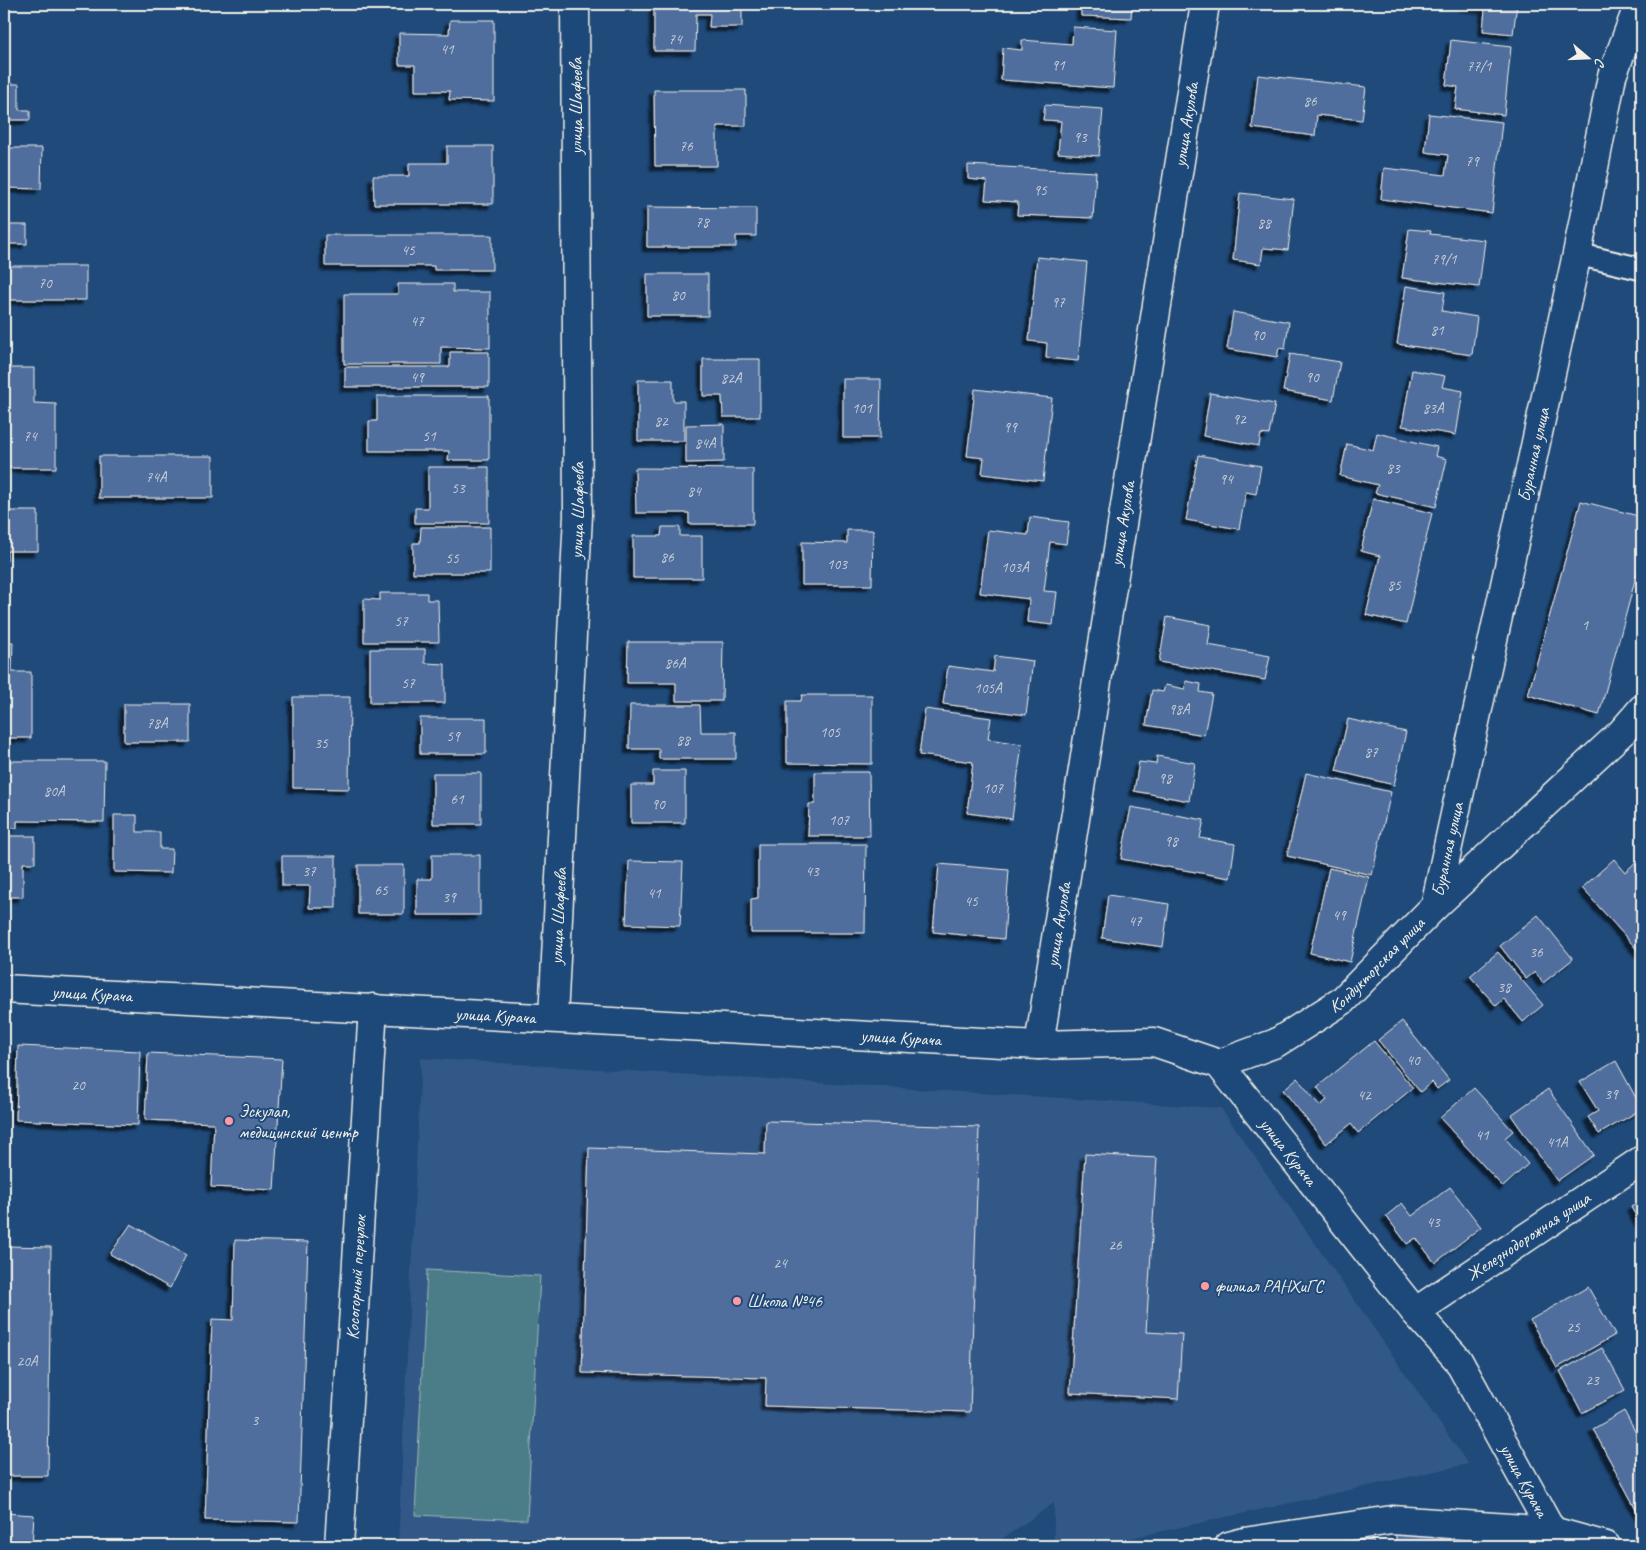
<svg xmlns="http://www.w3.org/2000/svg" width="1646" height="1550" viewBox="0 0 1646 1550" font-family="Caveat,sans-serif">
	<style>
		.built { fill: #315887 }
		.green { fill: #4b7d89; stroke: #a0b7b8 }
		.building { fill: #4f6e9e; stroke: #f4f1e8; filter: url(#shadow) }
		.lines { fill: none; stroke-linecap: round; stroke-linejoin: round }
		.lane-casing { stroke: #f4f1e8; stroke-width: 25 }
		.street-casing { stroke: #f4f1e8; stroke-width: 31 }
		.lane { stroke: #1f4a7a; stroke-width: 21 }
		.street { stroke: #1f4a7a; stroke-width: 28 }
		.poi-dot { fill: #ff9aa2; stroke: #1f4a7a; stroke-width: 2 }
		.labels { text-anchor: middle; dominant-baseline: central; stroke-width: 4; stroke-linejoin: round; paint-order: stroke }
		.number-label { font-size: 15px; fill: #cbd0d6 }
		.street-label { font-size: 18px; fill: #f4f1e8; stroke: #1f4a7a }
		.poi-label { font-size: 18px; fill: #f4f1e8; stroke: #1f4a7a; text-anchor: start }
	</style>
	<defs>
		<filter id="shadow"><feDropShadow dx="-4.5" dy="4.5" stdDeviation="1" flood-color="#0009"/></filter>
	</defs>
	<rect width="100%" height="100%" fill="#1f4a7a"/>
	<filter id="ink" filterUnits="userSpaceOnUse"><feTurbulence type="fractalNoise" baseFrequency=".02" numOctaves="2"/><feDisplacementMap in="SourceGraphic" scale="10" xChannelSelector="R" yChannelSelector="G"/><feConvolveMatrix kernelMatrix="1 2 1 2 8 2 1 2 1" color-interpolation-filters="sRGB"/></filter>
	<g filter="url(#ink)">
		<!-- built -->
		<path class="built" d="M421,1058L1221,1108L1468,1464L1095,1546H1054V1503L992,1546H398Z"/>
		<!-- green -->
		<path class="green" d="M427,1270L540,1276L527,1520L415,1515Z"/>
		<!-- building -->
		<path class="building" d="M654,4H742V27H709L710,14H696L695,51H654Z
			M1081,4H1132L1131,18L1081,16Z
			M1462,4H1517L1513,34L1483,31L1485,9L1462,6Z
			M450,20H494V101L449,100L450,91H415V65H399V33L449,34Z
			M1073,27L1117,30L1113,88L1001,80L1003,48L1022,50V40L1072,44Z
			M1451,40L1511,47L1504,115L1455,109L1458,87L1446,85Z
			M1258,75L1366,87L1362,120L1317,115L1315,136L1252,128Z
			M4,84H19V110H30V120H4Z
			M654,90H746V126H717V166H655Z
			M1045,105L1103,109L1099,156L1058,153L1061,121L1043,120Z
			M1429,114L1502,122L1492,213L1381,199L1384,168L1445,175L1448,155L1425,152Z
			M447,146H493V204H374L373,176H409V163H447Z
			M4,148H42L41,189L4,188Z
			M968,165L1096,172L1093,218L1017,215L1018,202L985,200L987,181L968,179Z
			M1240,193L1294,199L1288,250L1263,248L1261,264L1233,260Z
			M4,203H8V225H27V244H4Z
			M647,207L756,208V236H736V247H647Z
			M1409,229L1431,231L1430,234L1485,240L1479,287L1402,278Z
			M325,235H492V270H434V266H325Z
			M1037,257L1087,262L1078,361L1046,358L1047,343L1029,341Z
			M4,266H86V300H7V313H4Z
			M647,274H708V316H647Z
			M398,284H453V292H490V348L441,347V364H344V294H398Z
			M1406,286L1445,292L1442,311L1477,317L1472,355L1397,344Z
			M1233,312L1289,322L1285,349L1279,348L1277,357L1227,349Z
			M450,352H489V387H345V367H450Z
			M1290,354L1340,362L1333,400L1283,391Z
			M703,359H760V417H723L722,396H703Z
			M4,368H34V403L56,404V468H4Z
			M1412,370L1445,376L1442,387L1463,391L1456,435L1402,426Z
			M843,379H881L880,438H843Z
			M638,380H673V401H684V441H638Z
			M975,389L1052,398L1043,481L982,474L984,458L967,456Z
			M1210,393L1275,404L1269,435L1261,434L1259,446L1203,436Z
			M377,396H489V460H448L449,451H369V421H377Z
			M724,424V462L686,463V425Z
			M1377,433L1437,447L1435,456L1447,459L1436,507L1375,493L1378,485L1340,476L1347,444L1373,450Z
			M1198,455L1261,466L1256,494L1246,492L1239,529L1186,520Z
			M99,456H213V498H99Z
			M428,467H489V523H415V508H428Z
			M635,468L753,469V524H689V513H636Z
			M1373,499L1432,513L1406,624L1366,615L1380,556L1361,551Z
			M1581,501L1642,517V554L1599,715L1528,695Z
			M4,511H38V551H7V561H4Z
			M1030,517L1069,522L1066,544L1050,542L1044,591L1057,592L1053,625L1027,622L1029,599L980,593L988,530L1028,535Z
			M421,527H490V573H413V543H420Z
			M662,527H680V536H702V578H633V536H661Z
			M847,530H873L872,585H802V542L847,543Z
			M380,593H427V600H438L439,642H364V599L380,600Z
			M1167,617L1211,625L1208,645L1270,656L1265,680L1159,662Z
			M4,642H13L12,672H31V738H4Z
			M628,642H723L722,701H676V683H627Z
			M370,649H425V663L445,664V703H370Z
			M995,656L1033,661L1026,715L943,704L948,666L993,672Z
			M1186,681L1201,684L1200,692L1212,694L1204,735L1146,725L1152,690L1163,692L1165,685L1185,689Z
			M802,695H872V764L787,763V701H801Z
			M293,697H350L349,789L293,788Z
			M124,704H190V742H124Z
			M630,705H700L701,732H736V759H659V749H629Z
			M925,709L991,718L988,739L1022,744L1012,819L967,813L973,762L919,755Z
			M420,718H486V754H420Z
			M1348,719L1406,732L1394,785L1336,771Z
			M1157,756L1195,763L1189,801L1134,791L1139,762L1156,764Z
			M4,761H105L104,822L17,821V828H4Z
			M653,771H685V823H631V785H653Z
			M815,772H869L870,836H808L809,804H815Z
			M433,773H481V824H433Z
			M1306,773L1391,792L1372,875L1287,856Z
			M1131,807L1204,820L1200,838L1235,844L1230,878L1121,859Z
			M114,815H137V832H160V849H172L171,873L114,872Z
			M4,836H35V863H23V897H4Z
			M758,844H866L865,933H751V899L758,898Z
			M432,855H480V915H417V879H432Z
			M282,856H336V908H309L310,886H282Z
			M1614,859L1625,872L1637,861L1642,866V955L1582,888Z
			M629,861L683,862L680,926L626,924Z
			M939,864L1009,870L1004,939L933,932Z
			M358,865H404V914H358Z
			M1329,868L1369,877L1350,962L1310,953Z
			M1108,895L1169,904L1163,947L1102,938Z
			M1538,915L1573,959L1543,983L1535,972L1526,979L1500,946Z
			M1498,952L1543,1005L1523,1022L1504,999L1496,1006L1470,976Z
			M1402,1021L1449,1080L1437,1089L1432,1082L1420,1092L1378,1040Z
			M1374,1041L1413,1088L1358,1133L1351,1124L1326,1144L1283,1090L1297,1078L1320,1106L1327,1100L1317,1087Z
			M18,1046L140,1051L138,1125L16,1120Z
			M148,1053L282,1059L274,1190L211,1187L214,1123L145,1120Z
			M4,1059H6L5,1118H4Z
			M1616,1061L1642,1109L1599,1134L1588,1117L1598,1111L1580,1082Z
			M1474,1088L1513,1131L1505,1138L1528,1164L1503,1187L1440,1118Z
			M1548,1089L1594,1155L1557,1181L1511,1115Z
			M766,1121L979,1127L970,1412L765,1406L766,1378L582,1373L589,1148L765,1154Z
			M1085,1154L1157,1158L1146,1332L1182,1334L1178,1399L1070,1393Z
			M1450,1187L1481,1227L1435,1263L1416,1238L1407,1244L1386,1216L1402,1203L1412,1216Z
			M1642,1201V1227L1631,1207Z
			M131,1224L186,1255L170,1288L110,1254Z
			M235,1240L308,1242L299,1522L205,1520L212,1319L233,1320Z
			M6,1246L51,1247L48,1476H4Z
			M1588,1287L1615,1335L1557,1368L1530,1320Z
			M1602,1348L1625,1390L1582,1413L1560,1371Z
			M1624,1411L1642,1444V1520L1593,1429Z
			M4,1513L34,1515L32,1546H4Z
			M1396,1533L1442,1535V1546H1396Z
			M1372,1537L1374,1546H1325Z"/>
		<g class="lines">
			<defs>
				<path id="lane" d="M1577,254L1642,269"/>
				<g id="street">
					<path id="s1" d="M1435,906L1577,254L1612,76L1639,4"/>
					<path id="s2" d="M4,989L1039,1045L1154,1042L1219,1064L1415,1312L1458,1360L1552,1531"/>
					<path id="s3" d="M553,1018L578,515L575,4"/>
					<path id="s4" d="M1039,1045L1205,4"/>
					<path id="s5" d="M1219,1064L1276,1043L1342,1001L1435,906L1622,732L1642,709"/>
					<path id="s6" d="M1415,1312L1642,1160"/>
					<path id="s7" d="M339,1546L373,1008"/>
					<path d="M1229,1546L1244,1542L1392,1520L1552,1531L1606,1546"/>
				</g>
			</defs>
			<!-- lane casing -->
			<use href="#lane" class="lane-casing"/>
			<!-- street casing -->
			<use href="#street" class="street-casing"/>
			<!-- lane -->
			<use href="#lane" class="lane"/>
			<!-- street -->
			<use href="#street" class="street"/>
		</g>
	</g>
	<!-- markers -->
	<g class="poi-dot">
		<circle cx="229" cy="1121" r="5"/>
		<circle cx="1205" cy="1286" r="5"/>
		<circle cx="737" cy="1301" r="5"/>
	</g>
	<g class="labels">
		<!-- number labels -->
		<g class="number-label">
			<text x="675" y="39">74</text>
			<text x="447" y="49">41</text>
			<text x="1058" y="65">91</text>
			<text x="1479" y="66">77/1</text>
			<text x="1310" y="101">86</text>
			<text x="1080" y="137">93</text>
			<text x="686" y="146">76</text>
			<text x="1472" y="161">79</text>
			<text x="1040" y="190">95</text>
			<text x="702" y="222">78</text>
			<text x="1264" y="223">88</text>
			<text x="408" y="250">45</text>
			<text x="1444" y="259">79/1</text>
			<text x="45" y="283">70</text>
			<text x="678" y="295">80</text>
			<text x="1058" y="302">97</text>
			<text x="417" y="321">47</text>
			<text x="1437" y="330">81</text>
			<text x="1258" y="335">90</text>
			<text x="417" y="377">49</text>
			<text x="1312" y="377">90</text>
			<text x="731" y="378">82А</text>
			<text x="862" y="408">101</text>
			<text x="1433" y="408">83А</text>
			<text x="1239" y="419">92</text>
			<text x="661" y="421">82</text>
			<text x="1010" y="427">99</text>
			<text x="30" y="436">74</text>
			<text x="429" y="436">51</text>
			<text x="705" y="443">84А</text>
			<text x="1393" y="468">83</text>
			<text x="156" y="477">74А</text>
			<text x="1226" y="479">94</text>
			<text x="458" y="488">53</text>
			<text x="694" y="491">84</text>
			<text x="667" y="557">86</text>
			<text x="452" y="558">55</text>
			<text x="837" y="564">103</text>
			<text x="1015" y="567">103А</text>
			<text x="1394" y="585">85</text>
			<text x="401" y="621">57</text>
			<text x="1585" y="625">1</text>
			<text x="675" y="663">86А</text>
			<text x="408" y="683">57</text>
			<text x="988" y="688">105А</text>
			<text x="1179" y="709">98А</text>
			<text x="157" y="723">78А</text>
			<text x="830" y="732">105</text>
			<text x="453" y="736">59</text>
			<text x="683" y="740">88</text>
			<text x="321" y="743">35</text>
			<text x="1371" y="752">87</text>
			<text x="1165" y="778">98</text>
			<text x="993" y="788">107</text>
			<text x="54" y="791">80А</text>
			<text x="457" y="799">61</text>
			<text x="658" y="804">90</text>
			<text x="839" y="820">107</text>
			<text x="1171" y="841">98</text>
			<text x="309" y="871">37</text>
			<text x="812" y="871">43</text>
			<text x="381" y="890">65</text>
			<text x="654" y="893">41</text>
			<text x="449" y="897">39</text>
			<text x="971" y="901">45</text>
			<text x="1339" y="915">49</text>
			<text x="1135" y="921">47</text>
			<text x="1536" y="952">36</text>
			<text x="1504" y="987">38</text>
			<text x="1413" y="1060">40</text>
			<text x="78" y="1085">20</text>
			<text x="1611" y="1094">39</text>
			<text x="1364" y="1095">42</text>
			<text x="1482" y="1135">41</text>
			<text x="1557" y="1142">41А</text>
			<text x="1433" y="1222">43</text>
			<text x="1115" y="1245">26</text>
			<text x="780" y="1263">24</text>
			<text x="1573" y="1327">25</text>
			<text x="27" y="1361">20А</text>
			<text x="1592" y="1380">23</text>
			<text x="255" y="1420">3</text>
		</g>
		<!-- street labels -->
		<g class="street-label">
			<text transform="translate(576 106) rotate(-90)">улица Шафеева</text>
			<text stroke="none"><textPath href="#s4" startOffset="932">улица Акулова</textPath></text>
			<text stroke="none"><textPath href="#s1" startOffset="462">Буранная улица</textPath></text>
			<text stroke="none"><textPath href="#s3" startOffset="508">улица Шафеева</textPath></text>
			<text stroke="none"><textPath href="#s4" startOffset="528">улица Акулова</textPath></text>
			<text stroke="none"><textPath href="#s1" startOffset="58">Буранная улица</textPath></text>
			<text stroke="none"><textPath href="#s3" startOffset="102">улица Шафеева</textPath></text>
			<text stroke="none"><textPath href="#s4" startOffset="122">улица Акулова</textPath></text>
			<text stroke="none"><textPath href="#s5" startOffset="189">Кондукторская улица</textPath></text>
			<text stroke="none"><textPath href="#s2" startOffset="88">улица Курача</textPath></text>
			<text stroke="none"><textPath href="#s2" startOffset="492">улица Курача</textPath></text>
			<text stroke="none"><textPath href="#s2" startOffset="898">улица Курача</textPath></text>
			<text stroke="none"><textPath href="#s2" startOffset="1332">улица Курача</textPath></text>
			<text stroke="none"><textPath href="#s6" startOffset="136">Железнодорожная улица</textPath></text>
			<text stroke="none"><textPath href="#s7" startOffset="269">Косогорный переулок</textPath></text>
			<text stroke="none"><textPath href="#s2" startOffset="1738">улица Курача</textPath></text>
		</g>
		<!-- poi labels -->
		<g class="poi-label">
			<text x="239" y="1111">Эскулап,<tspan x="239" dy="21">медицинский центр</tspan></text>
			<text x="1215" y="1286">филиал РАНХиГС</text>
			<text x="747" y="1301">Школа №46</text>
		</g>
	</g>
	<!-- margin -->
	<rect width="1646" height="1550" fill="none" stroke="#1f4a7a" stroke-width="20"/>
	<rect x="10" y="10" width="1626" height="1530" fill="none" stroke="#f4f1e8" stroke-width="2" filter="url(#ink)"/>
	<!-- north arrow -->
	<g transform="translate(1588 58) rotate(109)" stroke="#1f4a7a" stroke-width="4" paint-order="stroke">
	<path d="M0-4L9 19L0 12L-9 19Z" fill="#f4f1e8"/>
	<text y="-8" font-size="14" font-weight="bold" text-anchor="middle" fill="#f4f1e8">С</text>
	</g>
</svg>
